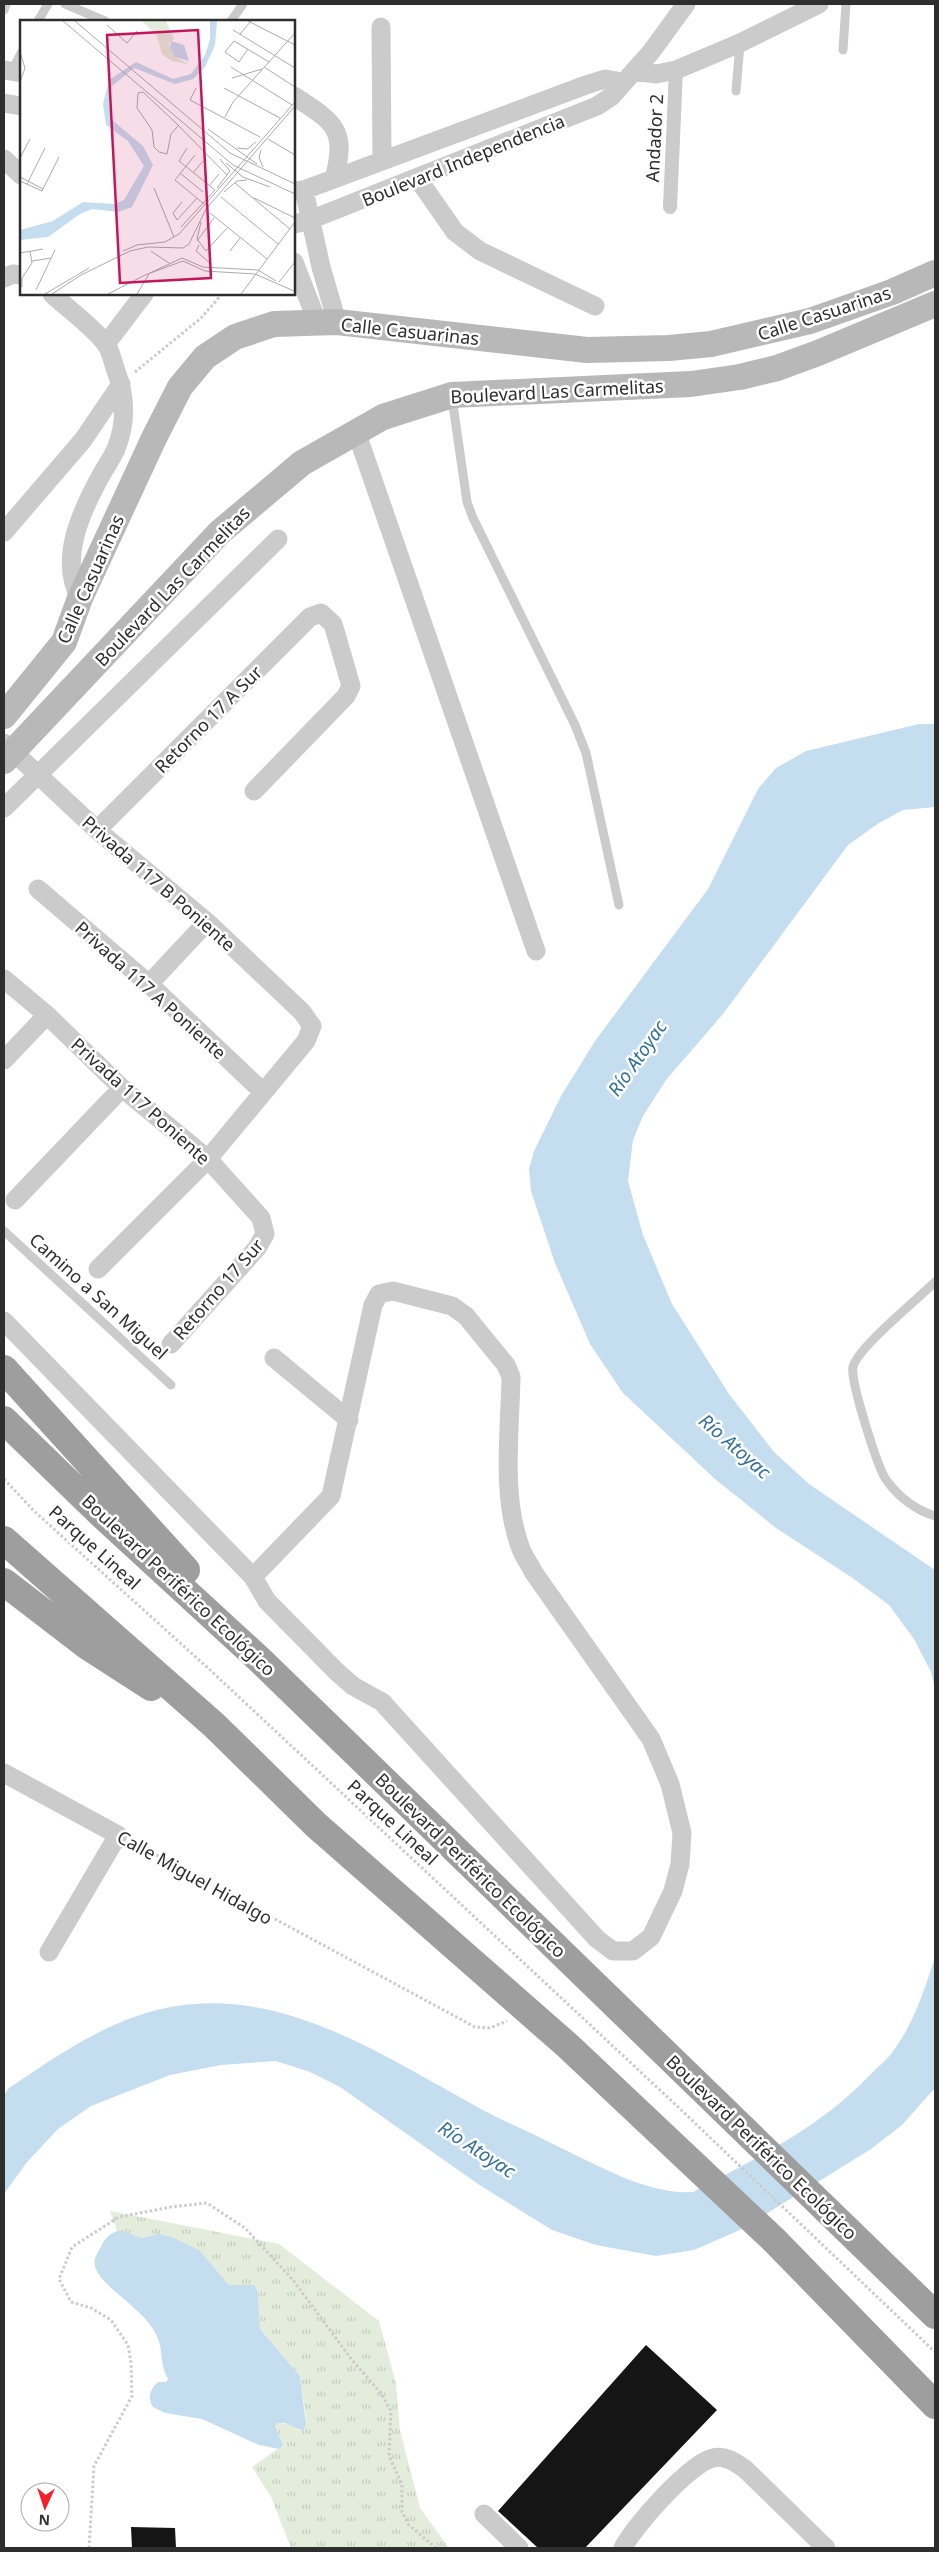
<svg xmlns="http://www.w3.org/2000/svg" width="939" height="2552" viewBox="0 0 939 2552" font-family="'Noto Sans',sans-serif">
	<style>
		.grass { fill: url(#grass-tufts) }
		.water { fill: #c5deef }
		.building { fill: #151515 }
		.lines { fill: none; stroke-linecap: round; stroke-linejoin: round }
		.path { stroke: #cbcbcb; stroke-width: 3; stroke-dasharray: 2.5 2.5; stroke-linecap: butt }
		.service { stroke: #cbcbcb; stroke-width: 9 }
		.pedestrian { stroke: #cbcbcb; stroke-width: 14 }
		.minor { stroke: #cbcbcb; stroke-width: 19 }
		.secondary { stroke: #b8b8b8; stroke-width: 26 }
		.trunk { stroke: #9e9e9e; stroke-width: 28 }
		.labels { text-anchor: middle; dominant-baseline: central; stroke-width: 5; stroke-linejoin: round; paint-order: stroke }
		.street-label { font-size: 18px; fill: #2e2e2e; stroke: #fff }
		.water-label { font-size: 19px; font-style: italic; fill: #357098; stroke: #fff }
		.inset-road { fill: none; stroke: #ababab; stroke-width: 1 }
		.view { fill: #c2185b; fill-opacity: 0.15; stroke: #c2185b; stroke-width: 2.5 }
		.inset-edge { fill: none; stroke: #2e2e2e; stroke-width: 2.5 }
	</style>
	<defs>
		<pattern id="grass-tufts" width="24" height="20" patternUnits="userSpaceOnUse" patternTransform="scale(1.25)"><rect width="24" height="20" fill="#e4eddb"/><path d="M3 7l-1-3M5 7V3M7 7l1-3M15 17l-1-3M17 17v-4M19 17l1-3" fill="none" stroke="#c4ccbc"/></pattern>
	</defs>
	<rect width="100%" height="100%" fill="#fff"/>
	<!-- grass -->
	<path class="grass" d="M110,2211L279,2244L379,2321L396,2383L400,2430L420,2508L449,2548H291L271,2497L252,2467L283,2445L275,2426L277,2423L291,2424L300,2431L306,2418L300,2376L260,2329L258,2292L229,2285L199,2251L169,2236L154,2235L141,2238L124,2231H117Z"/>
	<!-- water -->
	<path class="water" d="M919,724H935V807L903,810L879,823L848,845L723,1014L666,1080L643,1116L633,1140L628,1181L643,1235L672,1304L729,1394L774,1452L809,1484L935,1570V1689L931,1672L914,1639L889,1605L854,1579L776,1528L715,1479L623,1393L590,1344L555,1263L531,1191L529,1169L534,1151L561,1096L595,1041L708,889L758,789L776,768L806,751Z
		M935,1957V2088L902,2125L871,2149L742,2229L694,2250L656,2256L596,2245L552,2230L478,2184L340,2087L310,2072L276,2061L221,2065L170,2075L91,2106L58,2129L27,2162L4,2194V2095L9,2088C57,2056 107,2020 166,2008C281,1984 385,2057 481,2109C507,2123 534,2134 559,2147C600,2166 648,2195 693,2192C760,2156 820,2128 873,2072C881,2064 890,2057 896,2047C915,2020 925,1988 935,1957Z
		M117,2231H124L141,2238L159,2234L169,2236L199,2250L229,2285H254L258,2292L260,2329L300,2376L306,2424L303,2431L285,2423H277L275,2426L283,2445L279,2449L259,2445L202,2419L165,2413L153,2407C147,2398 150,2389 158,2382H166L168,2379C159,2364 164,2349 156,2334C143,2308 104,2289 96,2269C92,2261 97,2253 101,2247C104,2239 109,2234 117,2231Z"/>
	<!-- building -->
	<path class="building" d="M646,2345L717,2410L585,2548H538L498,2511Z
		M131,2527L175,2528L176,2548H132Z"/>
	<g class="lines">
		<!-- path -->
		<path class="path" d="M135,372L201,318L222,294
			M4,1479L34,1511L209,1669L677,2106L935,2352
			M134,1843L475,2027L490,2028L507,2021
			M89,2548L94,2466L132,2396L131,2363L128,2345L111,2320L91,2308L71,2302L59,2279L72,2247L119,2217L171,2207L207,2203L245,2228L293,2280L352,2360L380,2392L391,2411L389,2456L402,2484V2512L409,2525L436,2548"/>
		<!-- service -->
		<path class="service" d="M65,4L105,21
			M4,10L6,4
			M38,21L48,4
			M231,21L243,4
			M843,50L846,4
			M12,71L21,53
			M736,91L740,44
			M452,398L467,502L473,518L575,725L586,753L619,905
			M4,1231L171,1385
			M935,1282C919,1298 857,1348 853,1367C850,1380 878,1470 887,1481C899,1497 916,1510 935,1516"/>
		<!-- pedestrian -->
		<path class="pedestrian" d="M670,207L676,70"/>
		<!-- minor -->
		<path class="minor" d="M381,27L382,161
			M4,70L21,73
			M634,71L651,52L686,4
			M294,96C333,122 348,128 334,179
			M4,103L21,106
			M4,159L21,175
			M418,179L455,232L480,251L595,306
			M304,190L321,267L337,322
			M294,191L304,190L586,85L605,79L623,82
			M294,224L310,220L597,106L612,96L634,71L656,74L676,70L740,43L819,4
			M294,262L318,324
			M4,278L13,274L21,275
			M52,294C69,310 91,325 105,343C111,350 113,363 116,371C126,397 126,424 116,449C111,460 104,469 99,479C80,514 59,561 80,598
			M106,344L144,294
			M356,431L536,951
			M4,532L83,440L121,384
			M4,743L97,830L207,922L302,1012L312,1026L306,1041L208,1159L98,1269
			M4,808L278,539
			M97,830L310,617L321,613L333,624L351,686L346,696L254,791
			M38,889L149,984L263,1092
			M4,979L47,1015L122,1088L208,1159L261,1218L265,1234L257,1248L171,1344
			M149,984L207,922
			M4,1060L47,1015
			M15,1200L122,1088
			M4,1321L253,1577L267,1601L337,1672L353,1686L382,1702L597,1939L613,1951H633L651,1937L673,1891L680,1864L682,1833L670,1784L651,1739L534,1573C530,1565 524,1557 521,1549C501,1498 510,1431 511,1377L506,1365L466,1316L452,1306L393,1291L379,1294L373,1305L331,1496L253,1577
			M274,1358L349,1420
			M4,1773L118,1835L49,1952
			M484,2514L519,2548
			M623,2548C633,2527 690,2463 713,2458C725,2455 735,2462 745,2469L826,2548"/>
		<!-- secondary -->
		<path class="secondary" d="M4,716L64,642L80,598L154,438L180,387L205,357L235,337L274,324L337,322L587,350L669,348L711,344L810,321L892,292L935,273
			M4,761L220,532L302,463L383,417L452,395L691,384L740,377L777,368L818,353L935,304"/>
		<!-- trunk -->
		<path class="trunk" d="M4,1369L186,1570
			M4,1420L101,1514L261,1661L935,2315
			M4,1540L214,1725L316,1825L568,2046L775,2241L935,2405
			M4,1582L86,1645L151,1687"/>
	</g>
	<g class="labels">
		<!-- street labels -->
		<g class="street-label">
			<text transform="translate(654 138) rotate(-87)">Andador 2</text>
			<text transform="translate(463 160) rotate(-22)">Boulevard Independencia</text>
			<text transform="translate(824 313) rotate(-18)">Calle Casuarinas</text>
			<text transform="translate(410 331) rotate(6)">Calle Casuarinas</text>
			<text transform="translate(557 391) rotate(-3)">Boulevard Las Carmelitas</text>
			<text transform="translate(90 579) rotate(-66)">Calle Casuarinas</text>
			<text transform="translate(172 586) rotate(-46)">Boulevard Las Carmelitas</text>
			<text transform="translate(208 719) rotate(-45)">Retorno 17 A Sur</text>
			<text transform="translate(159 883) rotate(41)">Privada 117 B Poniente</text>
			<text transform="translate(151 990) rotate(42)">Privada 117 A Poniente</text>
			<text transform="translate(141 1101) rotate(42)">Privada 117 Poniente</text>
			<text transform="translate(218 1289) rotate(-49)">Retorno 17 Sur</text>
			<text transform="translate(99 1296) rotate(42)">Camino a San Miguel</text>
			<text transform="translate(95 1547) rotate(42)">Parque Lineal</text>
			<text transform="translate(179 1585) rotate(43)">Boulevard Periférico Ecológico</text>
			<text transform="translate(393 1822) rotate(43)">Parque Lineal</text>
			<text transform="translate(471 1865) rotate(44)">Boulevard Periférico Ecológico</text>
			<text transform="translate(195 1877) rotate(29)">Calle Miguel Hidalgo</text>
			<text transform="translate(762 2147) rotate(44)">Boulevard Periférico Ecológico</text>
		</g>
		<!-- water labels -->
		<g class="water-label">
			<text transform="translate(637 1058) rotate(-55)">Río Atoyac</text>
			<text transform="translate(735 1446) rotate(41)">Río Atoyac</text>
			<text transform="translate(477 2149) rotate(33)">Río Atoyac</text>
		</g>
	</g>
	<!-- overview -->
	<g transform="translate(20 20)">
		<rect width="275" height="275" fill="#fff"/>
		<path d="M122,1H146L154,19L149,23L150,29L155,37L169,44L152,41L142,34L137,16Z" fill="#e4eddb"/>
		<path d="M190,1H197L195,25L185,47L173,59L155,64L114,48L92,66L89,83L92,100L123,126L133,145L112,187L98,192L72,189L60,194L28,217L0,220V210L33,201L63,182L94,184L104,180L124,146L108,121L86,105L83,84L89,60L116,42L153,59L171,54L185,35L190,19ZM151,21L164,25L169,41L155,37L150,28Z" fill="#c5deef"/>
		<path class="inset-road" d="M43,1L213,145L275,174M55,1L210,133L275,164M228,1L275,25M87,5L107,23L117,11M213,10L275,48M220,14L231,1M228,29L219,42L205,32L214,21L249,42M0,32L5,48L0,62M211,47L272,85M244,47L275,67M212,58L242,49M176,68L170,80L240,117M204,68L260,98M205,97L213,82L275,13M158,106L151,114L147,134L139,132L134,127L132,110L117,88L118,73L123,72L157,104L207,155M188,109L237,144M248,119L275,135M217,128L227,129L236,122M241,130L239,138L243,147M175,135L155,160L184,184M0,138L10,119M206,143L223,157L250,167M160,153L183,172M173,153L183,141M0,157L23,169M0,161L22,171L39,137M215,163L270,209M7,164L25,128M189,166L199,154M134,168L154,217M197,168L210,151L200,139M204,172L217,161L227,160M201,177L258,224M234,178L275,198M162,182L153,193L157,200L177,178M190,193L247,239M181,202L177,219L186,231L207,208M161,207L195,170L159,141L167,128M177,221L194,198M179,225L176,231L190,243M103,231L117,225L145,222L159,214L275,82M131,231L149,243M210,231L220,218M0,233L23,229M12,241L31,238M130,253L162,238L183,247L238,250L256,261M259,262L275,242M2,267V258L12,243L10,231M16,270L35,230M25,274L69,248M32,274L61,255L110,231L128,227L163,228L169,224L186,189L275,86M88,274L125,255L163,241L185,251L235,254L274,271M117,274L129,254M221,274L275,202"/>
		<path class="view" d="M178,10L191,258L100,263L87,15Z"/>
		<rect width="275" height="275" class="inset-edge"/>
	</g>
	<!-- border -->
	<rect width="939" height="2552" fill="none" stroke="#2e2e2e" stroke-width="10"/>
	<!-- north arrow -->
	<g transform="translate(45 2507) rotate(183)"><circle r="24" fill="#ffffff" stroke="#ababab"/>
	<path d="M0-4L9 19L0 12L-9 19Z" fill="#f6202d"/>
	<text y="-8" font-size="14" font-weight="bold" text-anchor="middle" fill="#2e2e2e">N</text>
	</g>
</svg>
